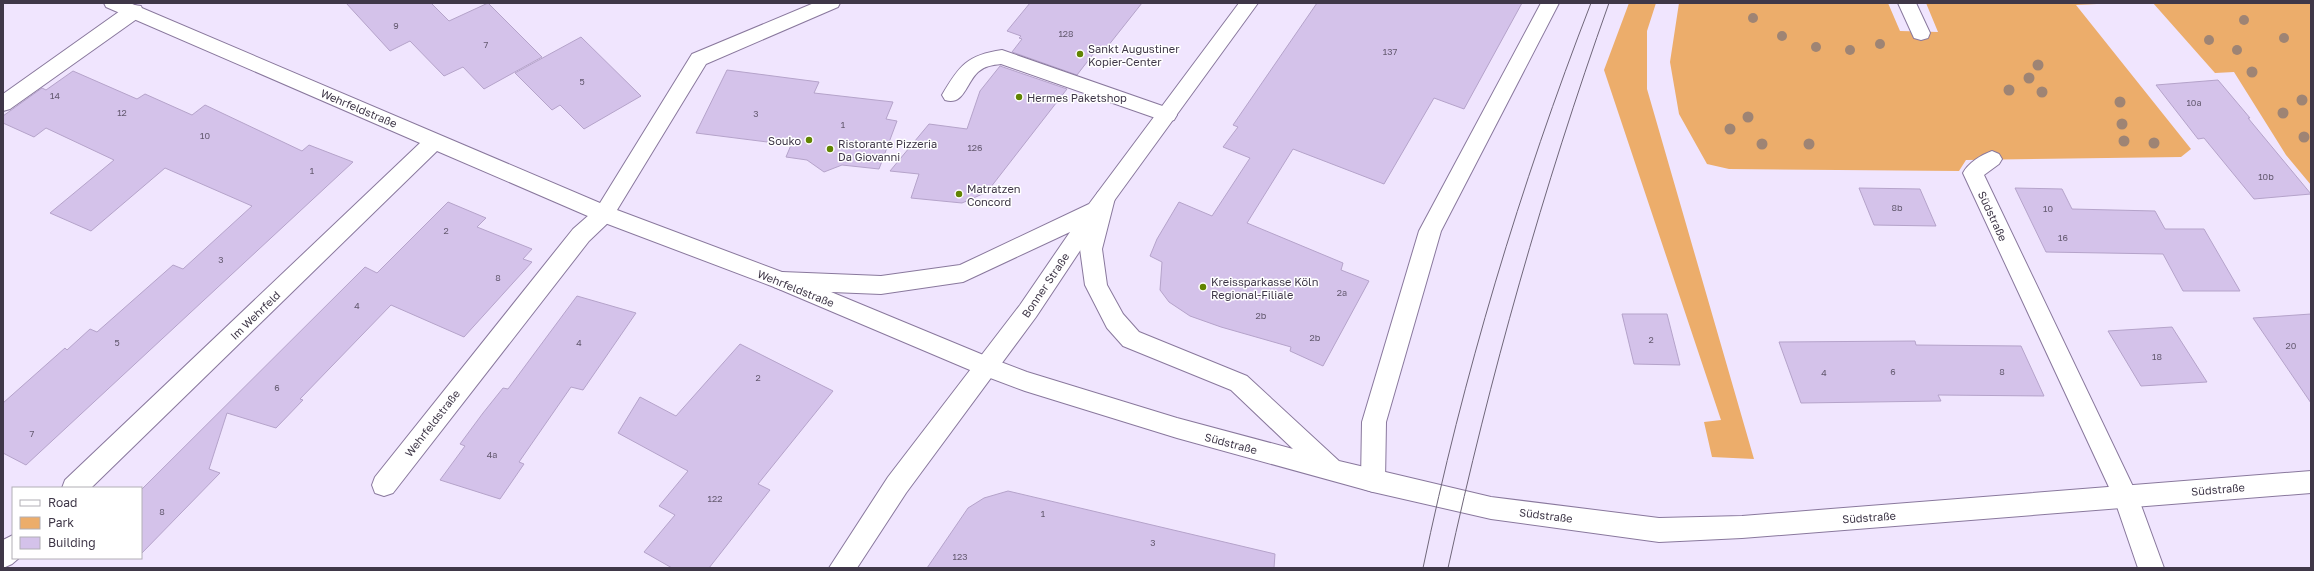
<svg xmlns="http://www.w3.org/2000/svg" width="2314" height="571" viewBox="0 0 2314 571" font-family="'Golos Text',sans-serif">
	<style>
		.green { fill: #ecad6b }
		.building { fill: #d4c2ea; stroke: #b5a3ca }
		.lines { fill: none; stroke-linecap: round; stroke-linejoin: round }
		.service-casing { stroke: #89789d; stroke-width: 2 }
		.minor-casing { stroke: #89789d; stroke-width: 2 }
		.tertiary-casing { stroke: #89789d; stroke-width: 2 }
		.primary-casing { stroke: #89789d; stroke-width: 2 }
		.service { fill: #fff; fill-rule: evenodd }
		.minor { fill: #fff; fill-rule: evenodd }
		.tertiary { fill: #fff; fill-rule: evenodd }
		.primary { fill: #fff; fill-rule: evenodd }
		.tram { stroke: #6f6679; stroke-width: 1 }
		.tree { fill: #9e8474 }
		.poi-dot { fill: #618402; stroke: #fff; stroke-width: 1.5 }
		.labels { text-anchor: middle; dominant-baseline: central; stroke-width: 3; stroke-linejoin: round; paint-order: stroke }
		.number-label { font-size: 9px; fill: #645a70 }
		.poi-label { font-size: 11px; fill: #3f3748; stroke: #fff; text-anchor: start }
		.street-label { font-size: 11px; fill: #3f3748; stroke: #fff }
	</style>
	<rect width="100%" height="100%" fill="#f0e5fe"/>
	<!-- green -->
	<path class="green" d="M1629,3H1656L1647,31V89L1754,459L1712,457L1704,422L1721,420L1604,70Z
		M1679,3H1888L1900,31L1938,32L1926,3H2118L2076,5L2191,149L2181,157L1966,160L1959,171L1729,169L1707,164L1679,114L1670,62Z
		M2153,3H2311V185L2286,155L2234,72L2215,73Z"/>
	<!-- building -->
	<path class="building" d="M346,3H431L449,21L488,3L542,57L484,89L463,67L444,76L410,41L390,51Z
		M1030,3H1142L1104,51L1097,49L1077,75L1012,52L1022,39L1019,38L1021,36L1007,31Z
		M1317,3H1522L1464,109L1434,98L1384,184L1293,149L1247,223L1343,263L1341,270L1369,281L1323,366L1290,351L1291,347L1221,327L1190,316L1169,302L1160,290L1162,262L1150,256L1157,239L1179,202L1212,216L1250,158L1223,147L1238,127L1233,125Z
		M581,37L641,96L584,129L560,105L552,110L515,73Z
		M1000,66L1067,89L987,192L962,203L911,198L919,174L890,171L929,124L967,129L980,91Z
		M727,70L819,82L814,93L893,102L886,119L897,121L879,169L842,165L824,172L807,160L786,157L791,145L696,133Z
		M73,71L137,99L145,94L192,115L205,105L302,151L309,145L353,162L26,465L3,453V403L65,348L67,350L90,329L97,332L173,265L183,269L252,206L165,168L91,231L50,213L114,160L46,128L34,137L3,123V116L42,88L46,90Z
		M2218,80L2250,118H2248L2311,194L2254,199L2204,138L2198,139L2156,85Z
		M1859,188L1920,189L1936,226L1874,225Z
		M2015,188L2062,189L2072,209L2155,211L2165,229H2204L2240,291H2183L2163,254L2046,252Z
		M448,202L486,218L477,227L532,249L523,259L532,262L464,337L391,305L300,399L303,400L276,428L227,413L209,469L220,473L141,554V490L365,267L377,273Z
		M577,296L636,313L583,390L571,387L519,462L524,464L500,499L440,480L465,446L460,444L483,413L503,388L508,389Z
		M1622,314H1667L1680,365L1634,364Z
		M2311,314V403L2253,318Z
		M2172,327L2207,382L2141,386L2108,331Z
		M1915,341L1916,345L2021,346L2044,396L1938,395L1941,401L1801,403L1779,342Z
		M740,344L833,391L758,484L770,490L709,568H672L644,552L675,515L659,506L688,471L618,433L640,397L676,416Z
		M1008,491L1275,554L1274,568H927L968,508L984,498Z"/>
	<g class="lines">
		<defs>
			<path id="service" d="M1541,3H1559L1441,231L1386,422L1385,481L1382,489L1373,492L1364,489L1361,481L1362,422L1419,231Z
				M1898,3H1916L1930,33L1928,38L1921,40L1914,38Z
				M134,5L141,6L143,11L141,16L10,109L3,111V94L127,6Z
				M1002,50L1174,110L1177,115L1174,120L1167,122L1001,64C992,65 985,66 978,72C966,83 964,106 945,100L942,95C959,66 967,55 1002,50Z
				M604,206L611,208L615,214L611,220L589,241L393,493L384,496L375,493L372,485L375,477L573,229L597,208Z"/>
			<path id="minor" d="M104,3H130L600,203L692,54L814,3H840L838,7L706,64L617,210L790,275L993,359L996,366L993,373L985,376L977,373L774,287L597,220L437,151L91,488H62L65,480L420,143L106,7Z
				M1992,151L1999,154L2002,159L1999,164L1984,175L2138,497L2164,568H2138L2114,498L1963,173C1968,163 1981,155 1992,151Z
				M13,535V558H19L12,564L3,568V540Z"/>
			<path id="tertiary" d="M1105,190L1112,192L1115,198L1102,249L1107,285L1123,314L1139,332L1247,376L1339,461L1491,497L1659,518L1742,516L2311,471V493L1742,538L1659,542L1491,519L1373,492L1177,438L1025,391L977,373L974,366L977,359L985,356L1027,372L1177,418L1293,449L1231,390L1123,346L1107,328L1085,285L1080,249L1095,198L1098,192Z"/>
			<path id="primary" d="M1239,3H1258L1103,216L1036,317L906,493L857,568H829L888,477L1020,305L1070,232L963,282L881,294L782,290L774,287L771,281L774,275L782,272L881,276L960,265L1089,204Z"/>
		</defs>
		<!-- service casing -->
		<use href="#service" class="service-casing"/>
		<!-- minor casing -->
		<use href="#minor" class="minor-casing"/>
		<!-- tertiary casing -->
		<use href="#tertiary" class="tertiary-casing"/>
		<!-- primary casing -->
		<use href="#primary" class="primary-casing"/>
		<!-- service -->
		<use href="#service" class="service"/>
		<!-- minor -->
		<use href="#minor" class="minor"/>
		<!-- tertiary -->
		<use href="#tertiary" class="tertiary"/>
		<!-- primary -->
		<use href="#primary" class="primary"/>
		<!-- tram -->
		<path class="tram" d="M1423,568C1463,376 1520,186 1591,3
			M1448,568C1490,376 1543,188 1609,3"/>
	</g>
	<!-- trees -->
	<g class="tree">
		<circle cx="1753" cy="18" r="5"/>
		<circle cx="2244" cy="20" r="5"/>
		<circle cx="1782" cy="36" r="5"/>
		<circle cx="2284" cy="38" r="5"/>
		<circle cx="2209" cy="40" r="5"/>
		<circle cx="1880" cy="44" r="5"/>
		<circle cx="1816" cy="47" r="5"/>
		<circle cx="1850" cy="50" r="5"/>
		<circle cx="2237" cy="50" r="5"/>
		<circle cx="2038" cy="65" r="5.5"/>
		<circle cx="2252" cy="72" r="5.5"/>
		<circle cx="2029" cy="78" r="5.5"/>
		<circle cx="2009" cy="90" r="5.5"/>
		<circle cx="2042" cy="92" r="5.5"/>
		<circle cx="2302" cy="100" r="5.5"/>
		<circle cx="2120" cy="102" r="5.5"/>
		<circle cx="2283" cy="113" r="5.5"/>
		<circle cx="1748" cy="117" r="5.5"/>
		<circle cx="2122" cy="124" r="5.5"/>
		<circle cx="1730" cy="129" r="5.5"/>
		<circle cx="2304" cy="137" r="5.5"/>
		<circle cx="2124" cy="141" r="5.5"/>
		<circle cx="2154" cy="143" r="5.5"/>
		<circle cx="1762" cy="144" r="5.5"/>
		<circle cx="1809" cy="144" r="5.5"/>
	</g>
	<!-- markers -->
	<g class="poi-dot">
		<circle cx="1080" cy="54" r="4"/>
		<circle cx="1019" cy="97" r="4"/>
		<circle cx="809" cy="140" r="4"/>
		<circle cx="830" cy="149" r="4"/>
		<circle cx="959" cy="194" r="4"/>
		<circle cx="1203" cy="287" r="4"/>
	</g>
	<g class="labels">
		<!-- number labels -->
		<g class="number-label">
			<text x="396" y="25">9</text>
			<text x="1066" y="33">128</text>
			<text x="486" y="44">7</text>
			<text x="1390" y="51">137</text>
			<text x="582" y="81">5</text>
			<text x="55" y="95">14</text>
			<text x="2194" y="102">10a</text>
			<text x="122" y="112">12</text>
			<text x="756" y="113">3</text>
			<text x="843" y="124">1</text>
			<text x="205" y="135">10</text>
			<text x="975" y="147">126</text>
			<text x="312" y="170">1</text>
			<text x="2266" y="176">10b</text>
			<text x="1897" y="207">8b</text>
			<text x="2048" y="208">10</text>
			<text x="446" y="230">2</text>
			<text x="2063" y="237">16</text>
			<text x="221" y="259">3</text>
			<text x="498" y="277">8</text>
			<text x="1342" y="292">2a</text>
			<text x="357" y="305">4</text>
			<text x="1261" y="315">2b</text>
			<text x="1315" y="337">2b</text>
			<text x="1651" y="339">2</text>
			<text x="117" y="342">5</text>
			<text x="579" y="342">4</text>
			<text x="2291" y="345">20</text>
			<text x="2157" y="356">18</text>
			<text x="1893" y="371">6</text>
			<text x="2002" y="371">8</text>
			<text x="1824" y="372">4</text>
			<text x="758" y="377">2</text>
			<text x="277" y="387">6</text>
			<text x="32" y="433">7</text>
			<text x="492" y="454">4a</text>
			<text x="715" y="498">122</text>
			<text x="162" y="511">8</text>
			<text x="1043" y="513">1</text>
			<text x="1153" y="542">3</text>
			<text x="960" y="556">123</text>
		</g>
		<!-- poi labels -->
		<g class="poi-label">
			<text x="1088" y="48">Sankt Augustiner<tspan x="1088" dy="13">Kopier-Center</tspan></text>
			<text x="1027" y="97">Hermes Paketshop</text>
			<text x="801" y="140" text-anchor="end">Souko</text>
			<text x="838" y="143">Ristorante Pizzeria<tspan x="838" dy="13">Da Giovanni</tspan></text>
			<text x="967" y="188">Matratzen<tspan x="967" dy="13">Concord</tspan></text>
			<text x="1211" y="281">Kreissparkasse Köln<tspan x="1211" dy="13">Regional-Filiale</tspan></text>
		</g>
		<!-- street labels -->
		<g class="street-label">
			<text transform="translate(359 108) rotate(23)">Wehrfeldstraße</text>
			<text transform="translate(1993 216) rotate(65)">Südstraße</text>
			<text transform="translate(1045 285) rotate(-56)">Bonner Straße</text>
			<text transform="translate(796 288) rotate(22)">Wehrfeldstraße</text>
			<text transform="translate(255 315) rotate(-44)">Im Wehrfeld</text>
			<text transform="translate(432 423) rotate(-52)">Wehrfeldstraße</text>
			<text transform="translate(1231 443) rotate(15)">Südstraße</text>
			<text transform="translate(2218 489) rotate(-5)">Südstraße</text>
			<text transform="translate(1546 515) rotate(7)">Südstraße</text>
			<text transform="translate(1869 517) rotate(-4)">Südstraße</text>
		</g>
	</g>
	<!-- border -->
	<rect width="2314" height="571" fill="none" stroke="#3f3748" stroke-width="8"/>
	<!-- legend -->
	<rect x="12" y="487" width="130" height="72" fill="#ffffff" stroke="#b2afb6"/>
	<rect x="20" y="500" width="20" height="6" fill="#ffffff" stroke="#b2afb6"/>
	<text x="48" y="507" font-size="12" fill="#3f3748">Road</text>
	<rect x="20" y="517" width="20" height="12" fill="#ecad6b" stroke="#b2afb6"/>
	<text x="48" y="527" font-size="12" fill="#3f3748">Park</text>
	<rect x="20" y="537" width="20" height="12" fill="#d4c2ea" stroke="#b2afb6"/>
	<text x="48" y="547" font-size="12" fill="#3f3748">Building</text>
</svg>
